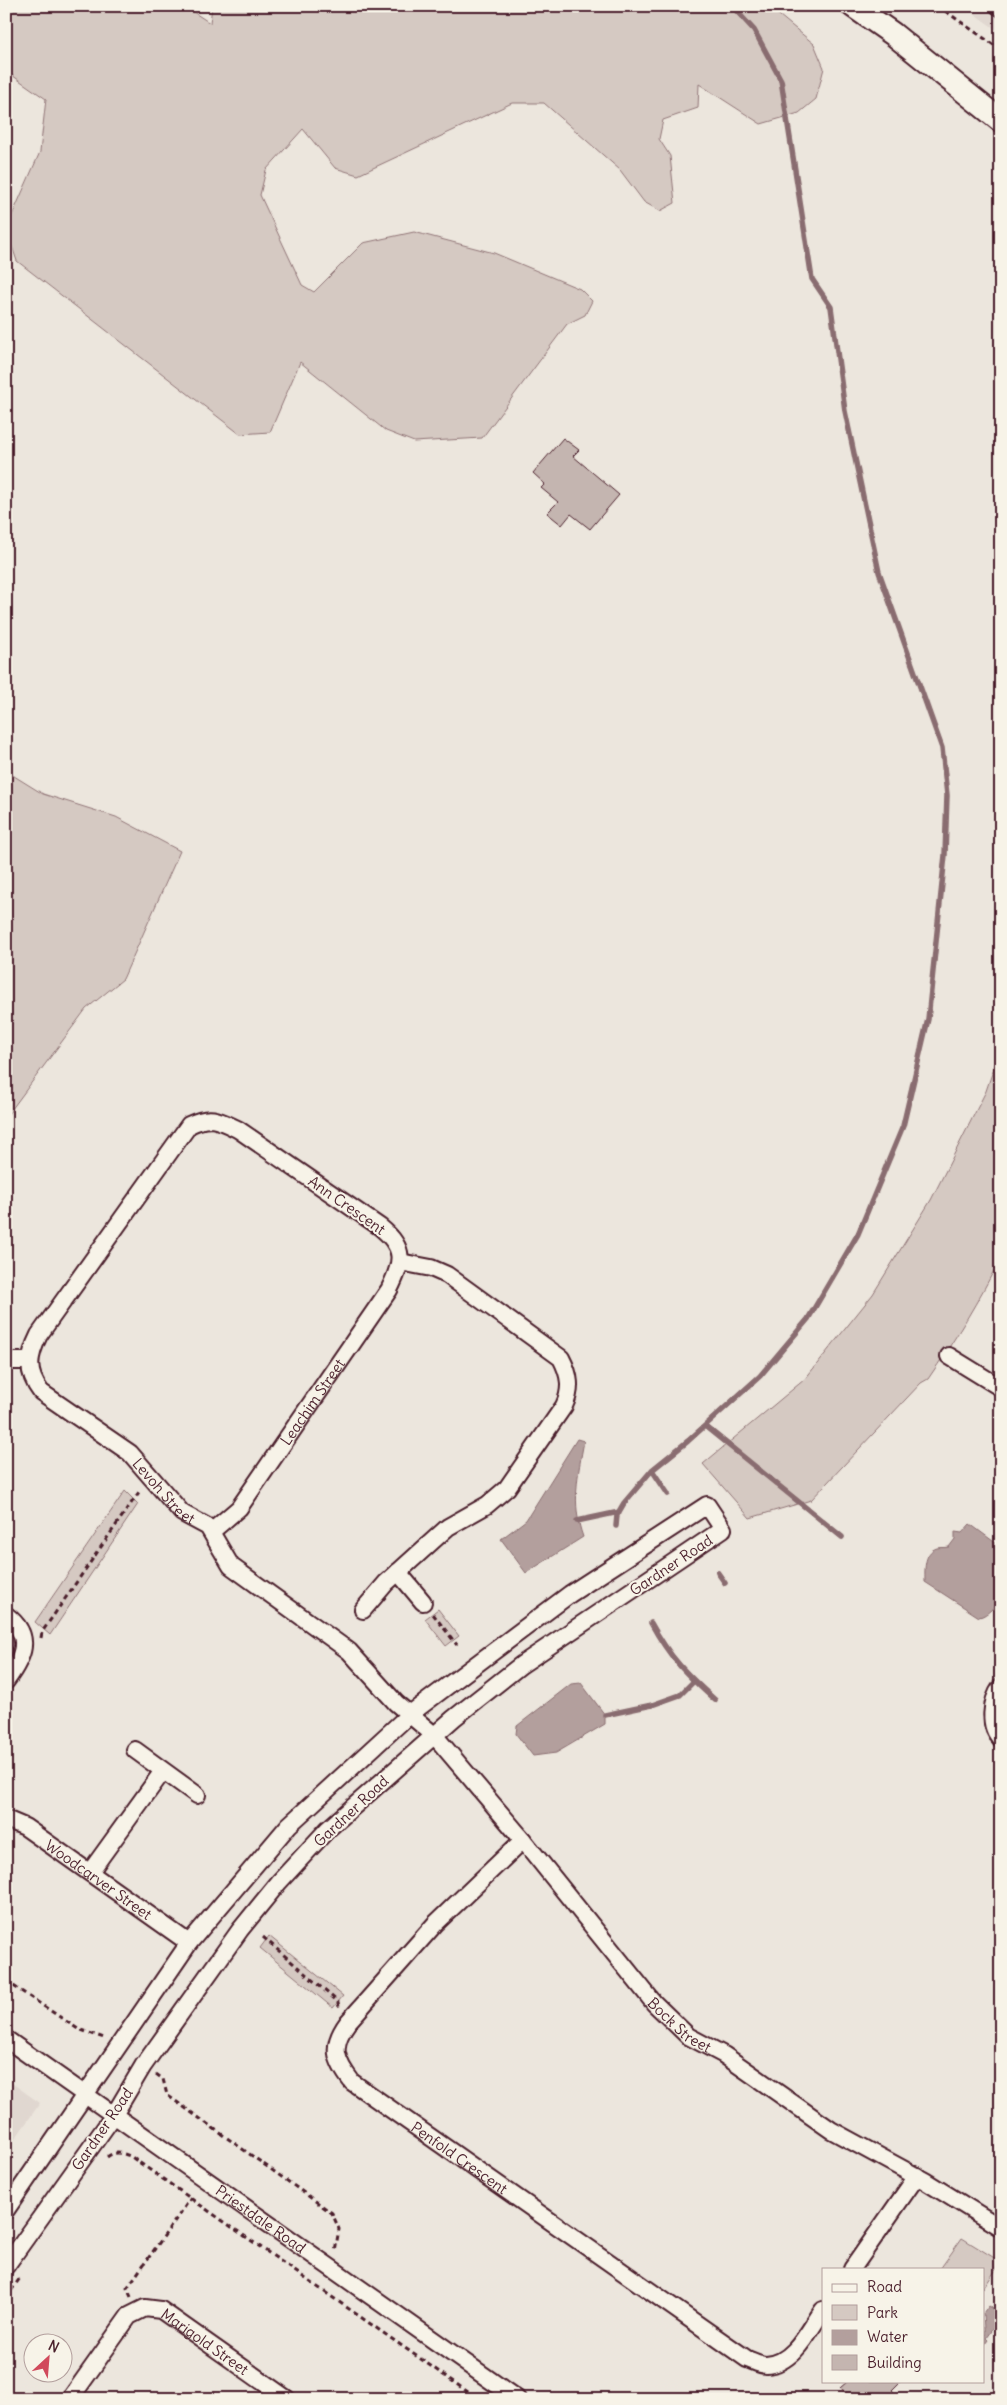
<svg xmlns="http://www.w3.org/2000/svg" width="1007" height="2405" viewBox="0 0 1007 2405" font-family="Delius,sans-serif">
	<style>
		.built { fill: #e0d7d0 }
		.green { fill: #d5c9c2; stroke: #907476 }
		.water { fill: #b39f9d; stroke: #896c6f }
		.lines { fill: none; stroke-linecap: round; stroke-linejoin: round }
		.stream { stroke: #896c6f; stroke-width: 5.5 }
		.building { fill: #c4b5b0; stroke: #4a1f2b }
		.lane-casing { stroke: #4a1f2b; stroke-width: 11 }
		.street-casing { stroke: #4a1f2b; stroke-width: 20 }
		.secondary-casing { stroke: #4a1f2b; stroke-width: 26 }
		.path { stroke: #4a1f2b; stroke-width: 3; stroke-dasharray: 5 4; stroke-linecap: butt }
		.lane { stroke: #f7f3e8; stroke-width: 8 }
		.street { stroke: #f7f3e8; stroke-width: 16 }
		.secondary { stroke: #f7f3e8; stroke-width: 22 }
		.labels { text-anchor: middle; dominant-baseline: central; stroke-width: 4; stroke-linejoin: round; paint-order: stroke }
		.street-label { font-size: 15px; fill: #4a1f2b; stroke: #f7f3e8 }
	</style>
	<rect width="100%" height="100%" fill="#ece6dd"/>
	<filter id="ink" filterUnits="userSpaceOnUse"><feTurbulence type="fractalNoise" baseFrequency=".02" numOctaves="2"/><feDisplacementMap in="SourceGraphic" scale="10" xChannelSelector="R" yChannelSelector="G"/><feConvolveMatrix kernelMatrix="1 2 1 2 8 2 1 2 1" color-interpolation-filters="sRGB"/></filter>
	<g filter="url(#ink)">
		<!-- built -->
		<path class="built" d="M963,6H1001V33Z
			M6,2079L40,2103L6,2152Z"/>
		<!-- green -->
		<path class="green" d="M6,6H184L210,23L212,6H768L814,44L824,68L816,99L799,113L761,124L699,84L698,108L663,120L659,139L670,156L675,203L660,211L644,202L620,170L544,103H512L358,175L335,168L303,129L266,170L260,195L302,285L314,292L363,243L414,232L494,253L580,289L592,301L585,315L567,324L482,438L414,442L386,431L300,362L270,432L240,434L17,261L6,229L40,152L46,99L6,71Z
			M6,771L43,794L116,817L180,851L123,979L86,1009L6,1117Z
			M1001,1047V1257C979,1300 955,1340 928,1379L921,1383L811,1500L750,1518L703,1464L805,1379L873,1294L931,1200L986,1091Z
			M125,1491L138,1504L50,1635L35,1622Z
			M438,1609L459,1636L446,1646L425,1619Z
			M269,1936L343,1996L333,2008L260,1948Z
			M962,2238L1001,2262L983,2289V2269H940Z"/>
		<!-- water -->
		<path class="water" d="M577,1439L584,1441C578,1474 571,1504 583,1537L526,1573L501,1539L526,1520Z
			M970,1524L1001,1547C1001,1558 1004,1588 1001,1596C998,1604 987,1616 979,1617L925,1582C925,1572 923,1552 937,1548C941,1547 945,1548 949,1547L955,1539V1532L962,1533Z
			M581,1683L605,1715V1724L556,1753L533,1756L516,1734L517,1726L571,1684Z
			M989,2306L1001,2314V2317L986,2338L988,2340L985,2344L983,2314Z"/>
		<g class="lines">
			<!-- stream -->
			<path class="stream" d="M705,1426L842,1537
				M652,1470L668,1494
				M577,1521L619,1512
				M616,1526L617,1515L624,1503L652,1470L688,1441L760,1376L808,1319L858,1234L903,1126L928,1019L945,855L947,795L942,748L879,572L845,411L831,307L812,279L781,80L754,30L732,6
				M718,1573L725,1583
				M651,1623C670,1658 686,1674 715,1700
				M605,1715L652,1705L680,1695L694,1681"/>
		</g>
		<!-- building -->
		<path class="building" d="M563,438L579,450L573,456L619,495L590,529L571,514L562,525L547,513L558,502L541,488L545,484L533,473Z
			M848,2381H901L892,2390L900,2399H850L840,2388Z"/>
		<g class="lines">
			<defs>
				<path id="lane" d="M995,9L1001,13"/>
				<g id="street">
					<path d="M949,1356L1001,1388"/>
					<path d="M6,1361H30"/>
					<path id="s1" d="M211,1532L239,1508L389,1290C403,1262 406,1248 380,1227L239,1130C219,1120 211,1114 189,1125L39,1335C28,1357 26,1372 41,1392L130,1453L182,1513L208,1527L231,1566L349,1651L396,1703L434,1735L523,1840L654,2003L688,2036L724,2055L831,2130L925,2181L1001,2228"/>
					<path d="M398,1572L423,1602"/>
					<path d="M363,1610L386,1583L448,1527L487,1505L507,1488L564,1406C572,1389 570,1375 561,1358L447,1275L431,1268L400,1262"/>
					<path d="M6,1615C34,1636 23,1658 6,1681"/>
					<path d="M1001,1687C991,1701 988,1726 1001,1739"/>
					<path d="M135,1750L197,1795"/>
					<path id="s2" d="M6,1819L25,1827L189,1943"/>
					<path id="s3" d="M523,1840L435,1924L348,2022C330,2046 335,2060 352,2082L747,2359C753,2361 760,2365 766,2365C794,2364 809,2330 823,2310"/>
					<path d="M90,1872L163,1771"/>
					<path id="s4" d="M6,2039L517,2399"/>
					<path d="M6,2210L189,1943L289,1825L410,1714L570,1594L707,1505L723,1529L521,1665L454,1718L328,1829L279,1882L240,1930L143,2066L114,2115L6,2266"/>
					<path d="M852,2269L917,2176"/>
					<path id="s5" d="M70,2399L129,2316L145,2308L161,2310L287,2399"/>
				</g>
				<path id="secondary" d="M853,6L893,34L1001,121"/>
			</defs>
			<!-- lane casing -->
			<use href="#lane" class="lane-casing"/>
			<!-- street casing -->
			<use href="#street" class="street-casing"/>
			<!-- secondary casing -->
			<use href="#secondary" class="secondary-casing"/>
			<!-- path -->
			<path class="path" d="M938,6L1001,50
				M433,1614L457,1645
				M41,1638L42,1632L139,1492
				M263,1937L338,2002L339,2007
				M6,1981L78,2029L104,2038
				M156,2074L163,2079L167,2095L332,2213L339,2229L335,2252
				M107,2157C114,2151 122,2153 130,2156L478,2399
				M131,2297L127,2288L191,2198
				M6,2298L20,2278"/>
			<!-- lane -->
			<use href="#lane" class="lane"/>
			<!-- street -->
			<use href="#street" class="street"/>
			<!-- secondary -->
			<use href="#secondary" class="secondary"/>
		</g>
	</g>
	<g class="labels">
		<!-- street labels -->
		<g class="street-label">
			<text transform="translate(347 1205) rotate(35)">Ann Crescent</text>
			<text stroke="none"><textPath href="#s1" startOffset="166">Leachim Street</textPath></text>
			<text stroke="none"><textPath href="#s1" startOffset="1076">Levoh Street</textPath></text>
			<text transform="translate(671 1565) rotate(-34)">Gardner Road</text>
			<text transform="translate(351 1811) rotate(-43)">Gardner Road</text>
			<text stroke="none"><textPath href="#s2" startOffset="111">Woodcarver Street</textPath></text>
			<text stroke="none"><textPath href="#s1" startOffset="1825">Bock Street</textPath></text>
			<text transform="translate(102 2129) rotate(-56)">Gardner Road</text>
			<text stroke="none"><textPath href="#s3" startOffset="451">Penfold Crescent</textPath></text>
			<text stroke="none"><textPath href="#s4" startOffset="312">Priestdale Road</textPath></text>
			<text stroke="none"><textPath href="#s5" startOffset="190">Marigold Street</textPath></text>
		</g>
	</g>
	<!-- margin -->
	<rect width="1007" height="2405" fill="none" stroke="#f7f3e8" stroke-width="25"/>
	<rect x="12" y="12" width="982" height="2380" fill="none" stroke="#4a1f2b" stroke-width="2" filter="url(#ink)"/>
	<!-- legend -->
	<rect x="822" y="2268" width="162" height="115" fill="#f7f3e8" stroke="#b29e9c"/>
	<rect x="832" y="2284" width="25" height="8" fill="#f7f3e8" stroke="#b29e9c"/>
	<text x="867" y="2292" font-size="15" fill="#4a1f2b">Road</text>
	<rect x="832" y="2305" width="25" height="15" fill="#d5c9c2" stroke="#b29e9c"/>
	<text x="867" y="2318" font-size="15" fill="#4a1f2b">Park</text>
	<rect x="832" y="2330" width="25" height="15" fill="#b39f9d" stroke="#b29e9c"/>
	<text x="867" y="2342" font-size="15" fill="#4a1f2b">Water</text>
	<rect x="832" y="2355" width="25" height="15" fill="#c4b5b0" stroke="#b29e9c"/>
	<text x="867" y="2368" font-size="15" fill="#4a1f2b">Building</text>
	<!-- north arrow -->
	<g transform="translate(48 2358) rotate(26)"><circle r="24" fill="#f7f3e8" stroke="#b29e9c"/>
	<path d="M0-4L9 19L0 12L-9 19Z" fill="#d1495b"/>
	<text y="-8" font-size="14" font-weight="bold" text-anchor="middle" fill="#4a1f2b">N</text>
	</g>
</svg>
